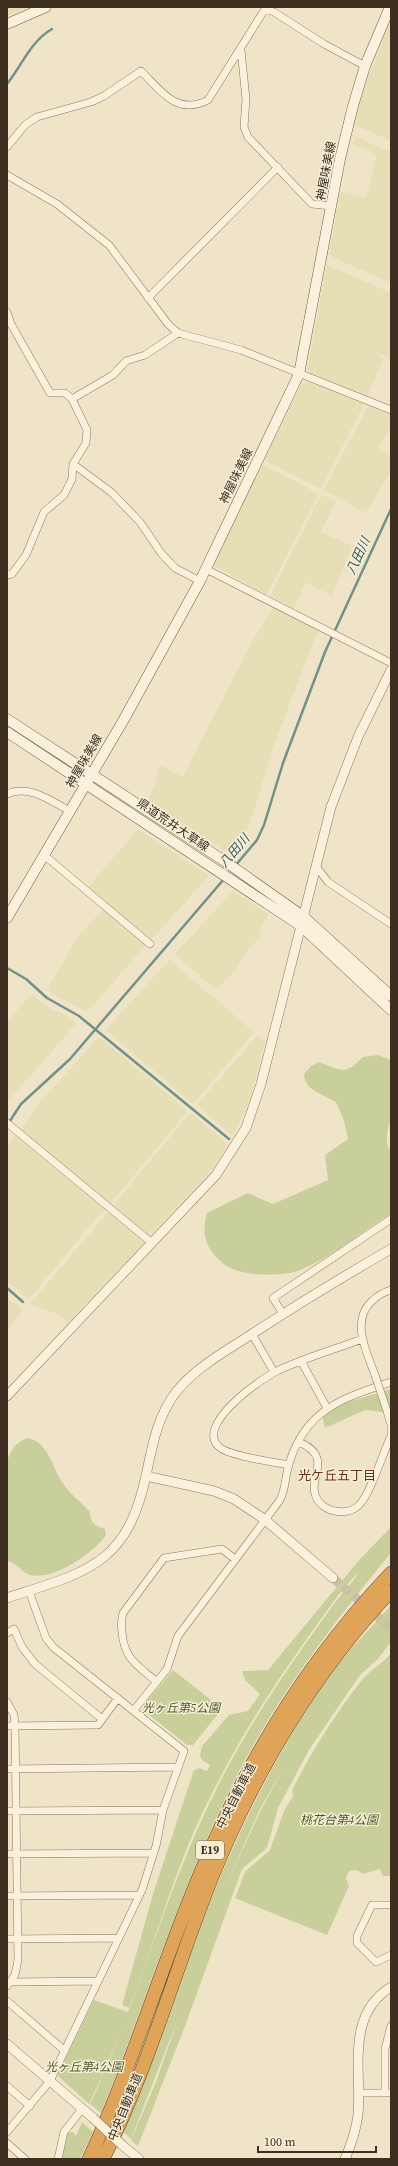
<svg xmlns="http://www.w3.org/2000/svg" width="398" height="2166" viewBox="0 0 398 2166" font-family="'Source Serif 4','Noto Sans JP',serif">
	<style>
		.farmland { fill: #e6deb5 }
		.green { fill: #c9cf9b; fill-rule: evenodd }
		.lines { fill: none; stroke-linecap: round; stroke-linejoin: round }
		.stream { stroke: #6f938a; stroke-width: 2.5 }
		.tertiary-tunnel { stroke: #ccc0a6; stroke-width: 9; stroke-dasharray: 9 4.5; stroke-linecap: butt }
		.minor-casing { stroke: #8d765c; stroke-width: 8 }
		.tertiary-casing { stroke: #8d765c; stroke-width: 10 }
		.secondary-casing { stroke: #6f573f; stroke-width: 11 }
		.motorway-casing { stroke: #5b4430; stroke-width: 14 }
		.minor { stroke: #faf1dc; stroke-width: 7 }
		.tertiary { stroke: #faf1dc; stroke-width: 9 }
		.secondary { stroke: #faf1dc; stroke-width: 10 }
		.motorway { stroke: #e0a458; stroke-width: 13 }
		.minor-bridge-casing { stroke: #8d765c; stroke-width: 8; stroke-linecap: butt }
		.tertiary-bridge-casing { stroke: #8d765c; stroke-width: 10; stroke-linecap: butt }
		.minor-bridge { stroke: #faf1dc; stroke-width: 7 }
		.tertiary-bridge { stroke: #faf1dc; stroke-width: 9 }
		.labels { text-anchor: middle; dominant-baseline: central; stroke-width: 3; stroke-linejoin: round; paint-order: stroke }
		.shield { fill: #f7eed8; stroke: #756857; stroke-width: 1 }
		.shield-label { font-size: 11px; font-weight: bold; fill: #3d2e20 }
		.street-label { font-size: 12px; fill: #3d2e20; stroke: #f7eed8 }
		.park-label { font-size: 12px; font-style: italic; fill: #4d5a26; stroke: #f7eed8 }
		.water-label { font-size: 13px; font-style: italic; fill: #2f5d5a; stroke: #f7eed8 }
		.neighbourhood-label { font-size: 13px; fill: #6b2e1e; stroke: #f7eed8 }
	</style>
	<rect width="100%" height="100%" fill="#f0e4c8"/>
	<!-- farmland -->
	<path class="farmland" d="M7,7H31L7,16Z
		M391,21V141L353,124L366,82Z
		M356,137L391,152V283L334,258L329,254L340,192L366,198L377,155L353,144Z
		M327,265L391,293V359L381,354L380,357L383,359L367,397L311,374L307,370Z
		M310,381L364,404L321,489L264,460L301,385Z
		M368,406L391,415V427L378,448L391,456V471L366,513L324,490Z
		M264,465L319,494L266,595L213,565L261,466Z
		M321,495L336,501L321,532L352,546L332,596L306,582L294,608L270,596Z
		M274,607L318,630L272,750L250,824L230,851H225L148,801L157,779L159,767L162,766L185,778L184,774L252,642Z
		M138,829L209,876L151,940H149L89,890L90,885Z
		M233,891L269,915L259,930L261,936L245,953L237,969L218,988L215,989L175,954Z
		M104,908L146,945L89,1010L84,1011L51,993L48,988L78,937Z
		M168,961H171L254,1032L193,1104L106,1030Z
		M30,995H33L48,1007L73,1019L76,1024L7,1102V1022Z
		M258,1035L265,1041L251,1098L233,1136L197,1105Z
		M99,1037L188,1111L110,1204L20,1130L41,1101Z
		M189,1114H192L228,1145L214,1167L149,1237L113,1206Z
		M15,1136L104,1209L29,1299L7,1282V1147Z
		M108,1212L145,1243L67,1323L59,1315L30,1304Z
		M7,1297L23,1310L7,1332Z"/>
	<!-- green -->
	<path class="green" d="M378,1055L391,1060V1120C386,1130 385,1143 391,1152V1214C363,1230 323,1264 294,1272C281,1275 265,1275 252,1274C240,1272 228,1269 219,1260C204,1245 202,1233 207,1213L248,1193L273,1204L328,1180L325,1155L348,1139L344,1121L336,1102C323,1094 305,1091 304,1074L311,1066L319,1062L337,1069L344,1070L352,1067L363,1057Z
		M391,1389V1413L365,1410L325,1428L322,1415L338,1405Z
		M27,1438C48,1441 52,1467 62,1482C69,1493 81,1502 90,1512C90,1523 95,1526 105,1529L106,1535C94,1553 53,1581 30,1575C21,1572 16,1562 7,1561V1461C11,1450 15,1443 27,1438Z
		M391,1527V1553C333,1623 276,1698 235,1779C181,1886 146,2002 101,2113L90,2104C138,2002 165,1891 216,1790C248,1725 291,1663 334,1604C342,1593 352,1583 360,1571C339,1591 323,1617 306,1640C260,1704 217,1775 187,1848C166,1900 150,1955 129,2008L122,2005L153,1894L192,1776L193,1771L199,1768L207,1771L210,1765L202,1760L200,1756L202,1746L229,1715L248,1711L260,1694L245,1680L242,1671L268,1670L360,1559Z
		M391,1605V1642L377,1660L360,1675L309,1750L278,1808L267,1848L242,1869L185,2026L138,2146L131,2140L156,2082L178,2019L131,2139L122,2131C182,1974 234,1809 333,1671C350,1648 372,1627 391,1605ZM284,1767L262,1808L225,1887L191,1983L225,1887L261,1807Z
		M391,1653V1876H383L380,1869L363,1874L357,1870L349,1871L346,1878L349,1886L327,1935L235,1898L245,1872L270,1850L284,1811L293,1796L292,1790C312,1751 335,1714 362,1680C371,1669 384,1663 391,1653Z
		M173,1670L211,1700L209,1703L211,1709L218,1714L193,1745H187L143,1710V1706Z
		M94,2000L128,2012L112,2055L89,2104L59,2077L58,2074Z
		M82,2122L93,2132L80,2159H61L67,2133L73,2132L76,2136Z"/>
	<g class="lines">
		<!-- stream -->
		<path class="stream" d="M7,84C22,65 31,41 52,29
			M235,866L257,840L264,825L283,763L325,652L391,509
			M7,968L26,979L47,998L79,1016L229,1139
			M8,1124L21,1104L70,1059L224,879
			M7,1288L23,1302"/>
		<!-- tertiary-tunnel -->
		<path class="tertiary-tunnel" d="M333,1578L391,1628"/>
		<defs>
			<path id="minor" d="M265,9L274,12L324,44L365,66
				M241,50L246,99L244,127L248,137L312,204L332,206
				M7,147L25,125L37,117L91,102L104,96L141,71C161,91 177,116 208,100L265,9
				M7,175L57,204L109,245L168,324L178,333L241,350L391,410
				M148,298L278,167
				M7,312L11,324L50,393H65L72,399L87,430L86,443L73,464L72,479L64,495L44,512L26,555L12,574L7,575
				M72,399L113,375L126,361L145,355L178,333
				M73,464L111,492L140,522L161,553L175,568L200,581
				M206,569L391,663
				M7,794C29,784 51,801 70,811
				M44,855L150,944
				M316,866L328,882L391,924
				M7,1123L152,1243
				M283,1314L273,1298L391,1219
				M252,1334L274,1372
				M301,1361L327,1408
				M375,1375C367,1353 350,1321 372,1301C377,1296 384,1292 391,1290
				M299,1442C306,1445 314,1449 317,1458C321,1471 310,1483 316,1497C319,1504 327,1510 335,1511C344,1513 354,1511 360,1504C371,1492 383,1453 391,1436V1425L387,1411
				M289,1465C273,1462 229,1456 219,1447C195,1425 259,1380 277,1371C304,1358 333,1350 362,1339
				M7,1633L14,1629L22,1647L35,1664L102,1719
				M157,1682C137,1665 124,1659 122,1632C121,1625 121,1620 123,1613L164,1558L222,1549L235,1559
				M7,1702L14,1715L15,1726L18,1960L15,1975L7,1986
				M134,1710L167,1669L178,1636L280,1500C286,1488 285,1477 289,1464C305,1410 342,1398 391,1382
				M7,1726L98,1725L118,1698
				M7,1769L178,1767
				M7,1811L163,1810
				M7,1854L153,1853
				M7,1896L139,1895
				M391,1905H372L357,1936V1943L376,1962L391,1955
				M7,1939L119,1938
				M12,1982L98,1981
				M7,2001L65,2051
				M7,2086L30,2106
				M359,2093H391
				M385,2093V2049L391,2026
				M7,2132L50,2081L142,1890L156,1846L163,1810L184,1751L53,1647L46,1638L29,1591
				M7,2143L25,2159
				M58,2159L64,2132L82,2109"/>
			<path id="tertiary" d="M7,1396L216,1175L246,1128L261,1084L331,807L358,737L391,670
				M146,1476L214,1491L234,1499L264,1519L333,1578
				M7,1598C89,1571 128,1565 147,1471C153,1442 158,1416 176,1392C196,1367 226,1351 252,1334C298,1304 344,1276 391,1249
				M7,2044L93,2118
				M122,2145L139,2159
				M345,2159C351,2145 356,2130 358,2115C362,2071 345,2015 391,1987"/>
			<path id="secondary" d="M7,24L46,7
				M7,719L226,862L304,917L391,996
				M7,732L301,926L391,1010
				M7,918L123,721L200,581L299,374L340,159L353,106L365,66L390,7"/>
			<path id="motorway" d="M89,2159C138,2053 169,1939 218,1833C261,1737 319,1649 391,1573
				M103,2159C148,2070 175,1969 212,1877C254,1773 314,1672 391,1591"/>
		</defs>
		<!-- minor casing -->
		<use href="#minor" class="minor-casing"/>
		<!-- tertiary casing -->
		<use href="#tertiary" class="tertiary-casing"/>
		<!-- secondary casing -->
		<use href="#secondary" class="secondary-casing"/>
		<!-- motorway casing -->
		<use href="#motorway" class="motorway-casing"/>
		<!-- minor -->
		<use href="#minor" class="minor"/>
		<!-- tertiary -->
		<use href="#tertiary" class="tertiary"/>
		<!-- secondary -->
		<use href="#secondary" class="secondary"/>
		<!-- motorway -->
		<use href="#motorway" class="motorway"/>
		<defs>
			<path id="minor-bridge" d="M375,1375L387,1411"/>
			<path id="tertiary-bridge" d="M93,2118L122,2145"/>
		</defs>
		<!-- minor-bridge casing -->
		<use href="#minor-bridge" class="minor-bridge-casing"/>
		<!-- tertiary-bridge casing -->
		<use href="#tertiary-bridge" class="tertiary-bridge-casing"/>
		<!-- minor-bridge -->
		<use href="#minor-bridge" class="minor-bridge"/>
		<!-- tertiary-bridge -->
		<use href="#tertiary-bridge" class="tertiary-bridge"/>
	</g>
	<g class="labels">
		<!-- shield labels -->
		<rect class="shield" x="196" y="1841" width="28" height="18" rx="3"/>
		<g class="shield-label">
			<text x="210" y="1850">E19</text>
		</g>
		<!-- street labels -->
		<g class="street-label">
			<text transform="translate(326 171) rotate(-79)">神屋味美線</text>
			<text transform="translate(236 476) rotate(-64)">神屋味美線</text>
			<text transform="translate(84 761) rotate(-60)">神屋味美線</text>
			<text transform="translate(173 825) rotate(34)">県道荒井大草線</text>
			<text transform="translate(236 1796) rotate(-63)">中央自動車道</text>
			<text transform="translate(125 2107) rotate(-68)">中央自動車道</text>
		</g>
		<!-- park labels -->
		<g class="park-label">
			<text x="181" y="1708">光ヶ丘第5公園</text>
			<text x="339" y="1820">桃花台第4公園</text>
			<text x="84" y="2067">光ヶ丘第4公園</text>
		</g>
		<!-- water labels -->
		<g class="water-label">
			<text transform="translate(358 556) rotate(-65)">八田川</text>
			<text transform="translate(234 851) rotate(-50)">八田川</text>
		</g>
		<!-- neighbourhood labels -->
		<g class="neighbourhood-label">
			<text x="337" y="1475">光ケ丘五丁目</text>
		</g>
	</g>
	<!-- border -->
	<rect width="398" height="2166" fill="none" stroke="#3d2e20" stroke-width="16"/>
	<!-- scale -->
	<path d="M258 2146v6h118v-6" fill="none" stroke="#3d2e20" stroke-width="2"/>
	<text x="264" y="2146" font-size="12" fill="#3d2e20" stroke="#f7eed8" stroke-width="3" paint-order="stroke">100 m</text>
</svg>
